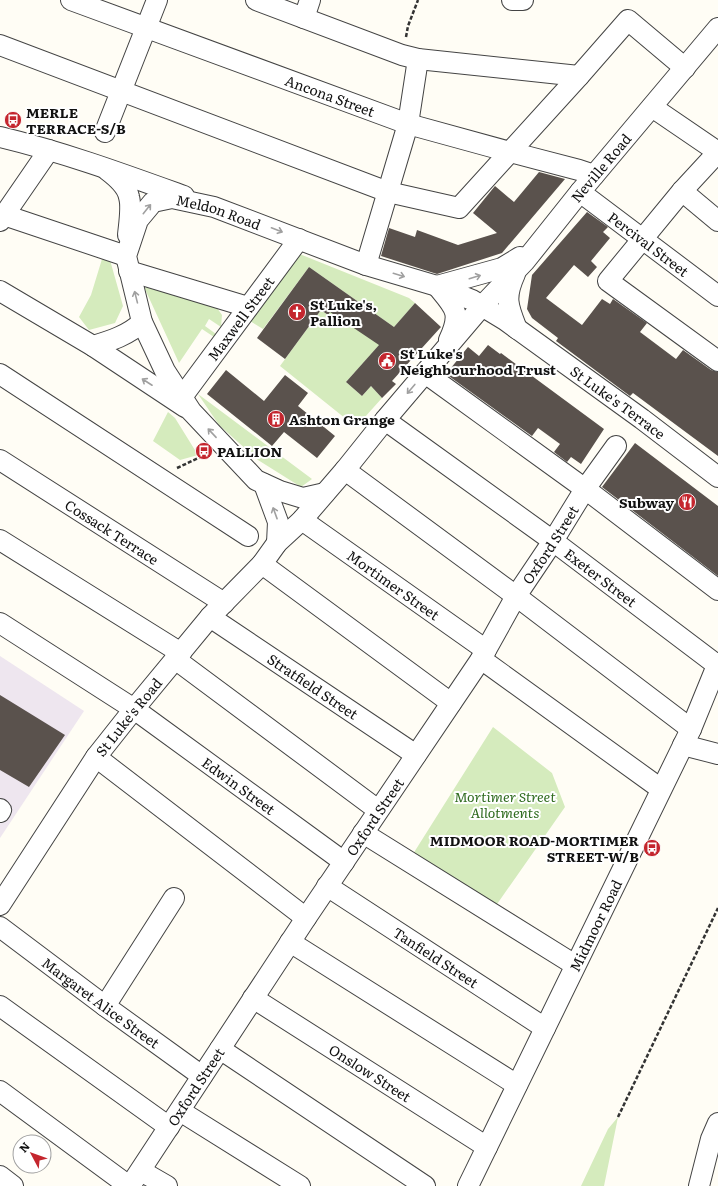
<svg xmlns="http://www.w3.org/2000/svg" width="718" height="1186" viewBox="0 0 718 1186" font-family="Literata,serif">
	<style>
		.industrial { fill: #eee6ef }
		.green { fill: #d5ebbd }
		.building { fill: #5a524d }
		.lines { fill: none; stroke-linecap: round; stroke-linejoin: round }
		.minor-casing { stroke: #444; stroke-width: 22 }
		.path { stroke: #333; stroke-width: 2.5; stroke-dasharray: 4 2; stroke-linecap: butt }
		.minor { stroke: #fff; stroke-width: 20 }
		.oneway { stroke: #a0a0a0 }
		.labels { text-anchor: middle; dominant-baseline: central; stroke-width: 4; stroke-linejoin: round; paint-order: stroke }
		.street-label { font-size: 14px; fill: #111; stroke: #fff }
		.poi-label { font-size: 14px; font-weight: bold; fill: #111; stroke: #fff; text-anchor: start }
		.park-label { font-size: 14px; font-style: italic; fill: #2f6b1f; stroke: #fff }
	</style>
	<rect width="100%" height="100%" fill="#fffdf5"/>
	<!-- industrial -->
	<path class="industrial" d="M0,656L84,711L0,838Z"/>
	<!-- green -->
	<path class="green" d="M297,253L409,298L415,303L394,327L309,267L263,329L250,321Z
		M102,259L110,260L123,306L115,323L89,330L79,317L91,295Z
		M144,287L215,305L222,315L221,327L209,319L205,326L216,334L214,337L202,329L179,363Z
		M333,308L382,342L346,382L362,396L371,386L382,398L356,427L280,366L321,310L328,315Z
		M198,394L312,479L301,487L258,460L219,425Z
		M168,412L175,418L198,455L180,460L153,441Z
		M493,727L552,773L565,807L495,907L413,854Z
		M618,1117L604,1186H581L608,1129Z"/>
	<!-- building -->
	<path class="building" d="M539,172L565,179L502,253L437,274L381,256L389,228L415,237L417,230L458,245L497,233L473,213L495,186L514,202Z
		M587,212L608,227L603,232L610,238L591,261L597,267L588,277L574,265L546,298L582,325L602,299L610,304L613,299L647,323L640,332L676,359L683,350L711,370L718,372V456L633,393L630,396L556,341L558,338L532,318L527,309L532,275Z
		M309,267L394,327L415,303L441,327L392,381L396,384L382,398L371,386L362,396L346,382L379,345L330,312L328,315L321,310L285,359L257,338Z
		M488,345L500,354L501,353L604,429L581,464L571,457L567,462L554,452L560,444L538,428L532,436L446,374L468,347L479,356Z
		M226,370L264,401L285,375L308,393L298,406L335,436L317,458L284,432L272,446L207,394Z
		M635,443L718,506V576L602,487Z
		M0,695L65,735L29,787L0,770Z"/>
	<g class="lines">
		<defs>
			<g id="minor">
				<path id="s1" d="M71,0L408,124L510,152L579,170L594,175"/>
				<path d="M256,0L402,55L418,59L579,76"/>
				<path d="M512,0H523"/>
				<path d="M304,18L310,0"/>
				<path d="M0,45L388,192L459,208L579,76L628,20L685,68"/>
				<path d="M652,107L718,152"/>
				<path d="M105,132L157,0"/>
				<path d="M0,137C63,152 123,174 184,196"/>
				<path d="M718,152L682,191L608,281L718,361"/>
				<path d="M107,170C115,176 127,186 129,197C132,207 129,224 128,235"/>
				<path d="M682,191L718,221"/>
				<path id="s2" d="M580,192L718,296"/>
				<path d="M4,215L126,256"/>
				<path d="M0,221L49,150"/>
				<path d="M366,265L408,124L418,59"/>
				<path d="M129,271L248,307"/>
				<path d="M515,274C504,298 508,306 517,329"/>
				<path d="M0,291L93,346L185,407"/>
				<path d="M449,340C462,312 455,308 437,286L502,268L520,257"/>
				<path d="M93,346C110,341 129,335 142,322"/>
				<path d="M425,373L588,491L718,590"/>
				<path d="M0,374L248,536"/>
				<path id="s3" d="M182,397L299,239"/>
				<path id="s4" d="M385,420L553,541L717,665"/>
				<path id="s5" d="M0,460L224,603"/>
				<path d="M345,470L516,596L691,729"/>
				<path d="M264,484L278,522L277,543"/>
				<path id="s6" d="M325,493L303,498L280,491L256,480L191,411L165,371L142,322L126,256L138,220L153,202L172,198L214,207L366,265L437,286L472,300L505,320L642,419L718,477"/>
				<path id="s7" d="M302,520L486,650"/>
				<path d="M0,540L181,653"/>
				<path d="M262,564L451,703"/>
				<path id="s8" d="M210,617L416,755"/>
				<path id="s9" d="M0,623L134,709L344,862"/>
				<path d="M175,659L378,810"/>
				<path d="M481,659L661,789"/>
				<path d="M683,745L718,754"/>
				<path d="M96,757L306,918"/>
				<path d="M0,809L1,810L0,812"/>
				<path d="M363,833L575,965"/>
				<path id="s10" d="M327,886L545,1028"/>
				<path id="s11" d="M0,905L96,757L134,709L210,617L262,564L277,543L302,520L345,470L385,420L482,306L525,261L580,192L718,28"/>
				<path id="s12" d="M0,927L105,1006L202,1076"/>
				<path d="M290,942L517,1085"/>
				<path id="s13" d="M253,998L487,1147"/>
				<path d="M0,1006L169,1127"/>
				<path d="M105,1006L174,898"/>
				<path d="M220,1049L425,1186"/>
				<path d="M0,1091L129,1186"/>
				<path d="M180,1111L300,1186"/>
				<path d="M141,1171L167,1186"/>
				<path d="M0,1176L13,1186"/>
				<path id="s14" d="M130,1186L306,918L481,659L516,596L553,541L585,489L616,446"/>
				<path id="s15" d="M468,1186L691,729L718,663"/>
				<path d="M699,1186L711,1139L718,1123"/>
			</g>
		</defs>
		<!-- minor casing -->
		<use href="#minor" class="minor-casing"/>
		<!-- path -->
		<path class="path" d="M406,37L408,26L418,0
			M177,468L207,454
			M618,1117L718,908"/>
		<!-- minor -->
		<use href="#minor" class="minor"/>
	</g>
	<!-- one-way arrows -->
	<defs><path id="oneway-shaft" d="M-6 0H5M1.5-3L5.5 0L1.5 3" fill="none" stroke-width="1.6" stroke-linecap="round" stroke-linejoin="round"/></defs>
	<g class="oneway">
		<use href="#oneway-shaft" transform="translate(147 209) rotate(-51)"/>
		<use href="#oneway-shaft" transform="translate(277 230) rotate(21)"/>
		<use href="#oneway-shaft" transform="translate(399 275) rotate(17)"/>
		<use href="#oneway-shaft" transform="translate(475 277) rotate(-17)"/>
		<use href="#oneway-shaft" transform="translate(136 297) rotate(-104)"/>
		<use href="#oneway-shaft" transform="translate(147 382) rotate(-147)"/>
		<use href="#oneway-shaft" transform="translate(411 389) rotate(130)"/>
		<use href="#oneway-shaft" transform="translate(212 433) rotate(-133)"/>
		<use href="#oneway-shaft" transform="translate(275 513) rotate(-110)"/>
	</g>
	<!-- icons -->
	<defs>
		<symbol id="bus-disc" viewBox="-11 -11 22 22"><circle r="9.5" fill="#c4262e" stroke="#fff"/><path d="M-5-6H5V4H4V6H2V4H-2V6H-4V4H-5ZM-3.5-4V0h7V-4ZM-3.5 1.2v1.5H-2V1.2ZM2 1.2v1.5H3.5V1.2Z" fill="#fff"/></symbol>
		<symbol id="church-disc" viewBox="-11 -11 22 22"><circle r="9.5" fill="#c4262e" stroke="#fff"/><path d="M-1.2-6h2.4v3.5h3.3v2.4h-3.3V6h-2.4V-.1h-3.3v-2.4h3.3Z" fill="#fff"/></symbol>
		<symbol id="civic-disc" viewBox="-11 -11 22 22"><circle r="9.5" fill="#c4262e" stroke="#fff"/><path d="M-.6-6.5H3V-4.5H.6V-3L4-1V1h2V6H-6V1h2V-1L-.6-3ZM-1.2 2.5V6h2.4V2.5Z" fill="#fff"/></symbol>
		<symbol id="building-disc" viewBox="-11 -11 22 22"><circle r="9.5" fill="#c4262e" stroke="#fff"/><path d="M-4-6H4V6H1V3H-1V6H-4ZM-2.5-4.3h1.7v1.8h-1.7ZM.8-4.3h1.7v1.8H.8ZM-2.5-1h1.7V.8h-1.7ZM.8-1h1.7V.8H.8Z" fill="#fff"/></symbol>
		<symbol id="restaurant-disc" viewBox="-11 -11 22 22"><circle r="9.5" fill="#c4262e" stroke="#fff"/><path d="M-5-6h1v4h1v-4h1v4h1v-4h1v5L-1.5 .5V6h-2V.5L-5-1ZM5-6V6H3V1.5H1.5Q1.5-4 5-6Z" fill="#fff"/></symbol>
	</defs>
	<g fill-rule="evenodd">
		<use href="#bus-disc" x="3" y="110" width="20" height="20"/>
		<use href="#church-disc" x="287" y="302" width="20" height="20"/>
		<use href="#civic-disc" x="377" y="351" width="20" height="20"/>
		<use href="#building-disc" x="266" y="409" width="20" height="20"/>
		<use href="#bus-disc" x="194" y="441" width="20" height="20"/>
		<use href="#restaurant-disc" x="677" y="492" width="20" height="20"/>
		<use href="#bus-disc" x="642" y="838" width="20" height="20"/>
	</g>
	<g class="labels">
		<!-- street labels -->
		<g class="street-label">
			<text stroke="none"><textPath href="#s1" startOffset="276">Ancona Street</textPath></text>
			<text stroke="none"><textPath href="#s11" startOffset="953">Neville Road</textPath></text>
			<text stroke="none"><textPath href="#s6" startOffset="467">Meldon Road</textPath></text>
			<text stroke="none"><textPath href="#s2" startOffset="86">Percival Street</textPath></text>
			<text stroke="none"><textPath href="#s3" startOffset="98">Maxwell Street</textPath></text>
			<text stroke="none"><textPath href="#s6" startOffset="914">St Luke's Terrace</textPath></text>
			<text stroke="none"><textPath href="#s5" startOffset="133">Cossack Terrace</textPath></text>
			<text stroke="none"><textPath href="#s14" startOffset="767">Oxford Street</textPath></text>
			<text stroke="none"><textPath href="#s4" startOffset="267">Exeter Street</textPath></text>
			<text stroke="none"><textPath href="#s7" startOffset="112">Mortimer Street</textPath></text>
			<text stroke="none"><textPath href="#s8" startOffset="124">Stratfield Street</textPath></text>
			<text stroke="none"><textPath href="#s11" startOffset="228">St Luke's Road</textPath></text>
			<text stroke="none"><textPath href="#s9" startOffset="289">Edwin Street</textPath></text>
			<text stroke="none"><textPath href="#s14" startOffset="443">Oxford Street</textPath></text>
			<text stroke="none"><textPath href="#s15" startOffset="290">Midmoor Road</textPath></text>
			<text stroke="none"><textPath href="#s10" startOffset="130">Tanfield Street</textPath></text>
			<text stroke="none"><textPath href="#s12" startOffset="126">Margaret Alice Street</textPath></text>
			<text stroke="none"><textPath href="#s13" startOffset="139">Onslow Street</textPath></text>
			<text stroke="none"><textPath href="#s14" startOffset="119">Oxford Street</textPath></text>
		</g>
		<!-- poi labels -->
		<g class="poi-label">
			<text x="26" y="112">MERLE<tspan x="26" dy="16">TERRACE-S/B</tspan></text>
			<text x="310" y="304">St Luke's,<tspan x="310" dy="16">Pallion</tspan></text>
			<text x="400" y="353">St Luke's<tspan x="400" dy="16">Neighbourhood Trust</tspan></text>
			<text x="289" y="419">Ashton Grange</text>
			<text x="217" y="451">PALLION</text>
			<text x="674" y="502" text-anchor="end">Subway</text>
			<text x="639" y="840" text-anchor="end">MIDMOOR ROAD-MORTIMER<tspan x="639" dy="16">STREET-W/B</tspan></text>
		</g>
		<!-- park labels -->
		<g class="park-label">
			<text x="505" y="796">Mortimer Street<tspan x="505" dy="16">Allotments</tspan></text>
		</g>
	</g>
	<!-- north arrow -->
	<g transform="translate(32 1154) rotate(311)"><circle r="19" fill="#ffffff" stroke="#a0a0a0"/>
	<path d="M0-3L7 15L0 10L-7 15Z" fill="#c4262e"/>
	<text y="-6" font-size="11" font-weight="bold" text-anchor="middle" fill="#111111">N</text>
	</g>
</svg>
